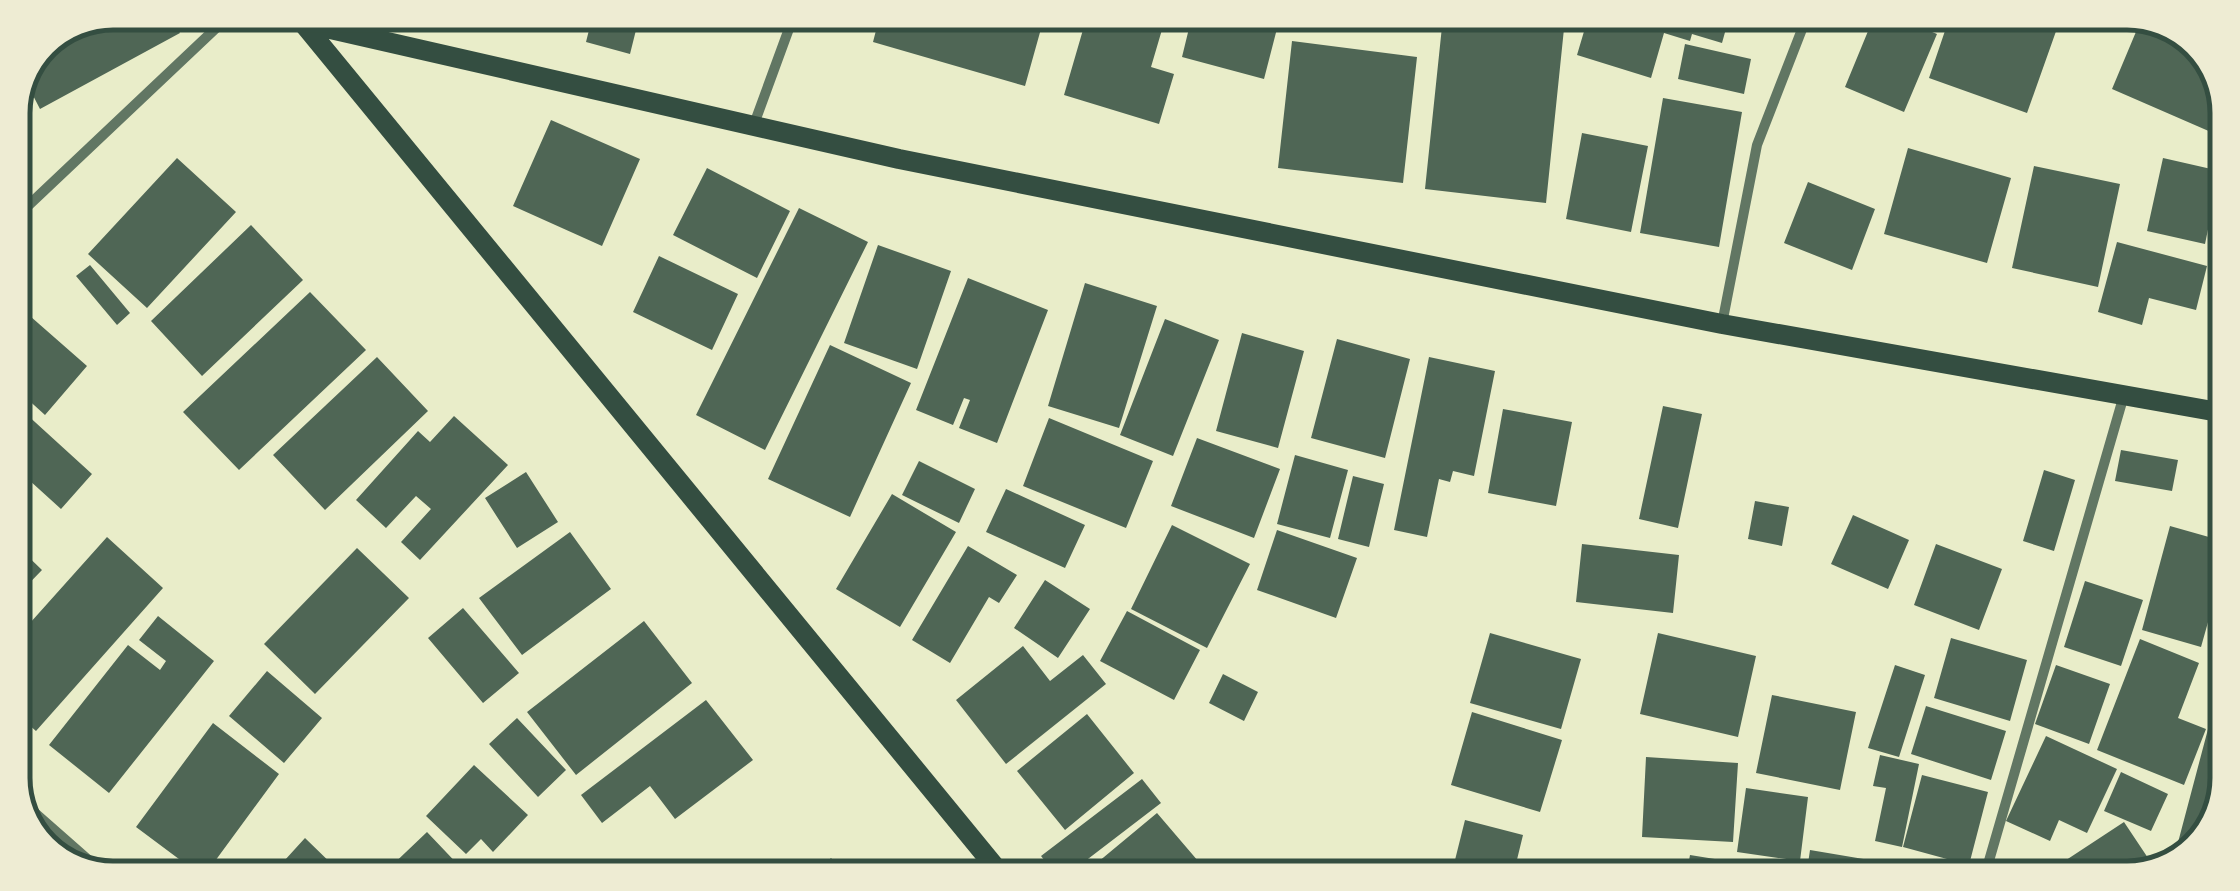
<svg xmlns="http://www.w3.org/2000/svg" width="2240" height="891" viewBox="0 0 2240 891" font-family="Karla,sans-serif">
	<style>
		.building { fill: #4f6655 }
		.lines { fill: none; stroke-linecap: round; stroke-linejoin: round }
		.minor { stroke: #617663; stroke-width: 10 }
		.secondary { stroke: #344e41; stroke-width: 20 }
		.rim { fill: none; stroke: #344e41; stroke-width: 5 }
	</style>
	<rect width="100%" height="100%" fill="#e9edc9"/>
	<!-- building -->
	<path class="building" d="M113,13H169L180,33L40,109L25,80L42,42Z
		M593,14H640L630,54L586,42Z
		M880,15L1036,16L1044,18L1025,86L873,42Z
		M1087,16H1166L1151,67L1174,74L1159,124L1064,95Z
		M1192,16L1280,17L1264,79L1182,57Z
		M1443,17L1565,19L1546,203L1425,189Z
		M1588,18H1729L1722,43L1692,34L1690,41L1664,33L1651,78L1577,55Z
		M1873,19H1901L1937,34L1904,112L1845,87Z
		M1949,19L2060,20L2027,113L1929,78Z
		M2138,27L2209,58L2227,106V139L2112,89Z
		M1292,41L1417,57L1403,183L1278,168Z
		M1685,44L1751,59L1744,94L1678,79Z
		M1663,98L1742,112L1719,247L1640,233Z
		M551,120L640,159L602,246L513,206Z
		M1582,133L1648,146L1631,232L1566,219Z
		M13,139L30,159L13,174Z
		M1908,148L2011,178L1987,263L1884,234Z
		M177,158L236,212L147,308L88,254Z
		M2163,158L2220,171L2205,244L2147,231Z
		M2034,166L2120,184L2098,287L2012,268Z
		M707,168L790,211L757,278L673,235Z
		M1808,182L1875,209L1852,270L1784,243Z
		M799,208L868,242L765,450L696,415Z
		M251,225L303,280L202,376L151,321Z
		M2117,242L2207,266L2196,310L2149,298L2142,325L2098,312Z
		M878,245L951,271L917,369L844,343Z
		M659,256L738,294L712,350L633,312Z
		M90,265L130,313L117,325L76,276Z
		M2224,265H2226L2225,329L2209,325Z
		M968,278L1048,310L997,443L959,428L970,400L964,398L953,425L916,410Z
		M1085,283L1157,306L1119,428L1048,406Z
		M310,292L366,350L239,470L183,412Z
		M22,309L87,366L45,415L13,386V320Z
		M1165,319L1219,340L1173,456L1120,435Z
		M1242,333L1304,351L1278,448L1216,431Z
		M1337,339L1410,359L1385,458L1311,438Z
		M830,345L911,383L850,517L768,479Z
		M377,357L428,411L325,510L273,455Z
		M1429,357L1495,371L1474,476L1453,471L1450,482L1439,479L1427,537L1394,530Z
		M13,402L92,474L61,509L18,470L13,477Z
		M1663,406L1702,414L1678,528L1639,519Z
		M1503,409L1572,422L1556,506L1488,493Z
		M454,416L508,465L420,560L401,542L431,509L416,496L386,528L356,500L418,431L430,442Z
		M1049,418L1153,461L1126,528L1023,486Z
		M1197,438L1280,469L1254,538L1171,506Z
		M2121,450L2178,460L2172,491L2115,481Z
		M1295,455L1348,470L1330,538L1277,524Z
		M919,461L975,489L959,523L902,495Z
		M2044,470L2075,480L2054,551L2023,541Z
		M526,472L558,522L517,548L485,498Z
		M1353,476L1384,484L1369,547L1338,539Z
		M1006,489L1085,525L1065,568L986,532Z
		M892,494L956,532L900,627L836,589Z
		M1755,501L1789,507L1782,546L1748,539Z
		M1853,515L1909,540L1888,589L1831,564Z
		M1172,525L1250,564L1207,648L1131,609Z
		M2170,526L2223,541V569L2201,647L2142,630Z
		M1277,530L1357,558L1336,618L1257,590Z
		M570,532L611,589L522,655L479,598Z
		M107,537L163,588L36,731L13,711V642Z
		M13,542L42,570L13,600Z
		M1582,544L1679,555L1673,613L1576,602Z
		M1936,544L2002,569L1979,630L1914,605Z
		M968,546L1017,575L999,603L989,597L950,663L912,640Z
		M357,548L409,598L315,694L264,644Z
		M1045,580L1090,609L1058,658L1014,628Z
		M2085,581L2143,600L2121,666L2064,647Z
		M463,608L519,673L483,703L428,638Z
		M1127,611L1200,650L1174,700L1100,661Z
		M158,616L214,661L109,793L49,745L128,645L160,670L166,661L139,640Z
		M644,621L692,683L576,775L527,712Z
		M1490,633L1581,659L1561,729L1470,703Z
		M1658,633L1756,656L1738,737L1640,714Z
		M1951,638L2027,660L2010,721L1934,698Z
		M2140,639L2199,663L2178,718L2206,729L2184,785L2097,750Z
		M1023,646L1050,681L1083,655L1106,684L1006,764L956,700Z
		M1895,665L1925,675L1899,757L1868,748Z
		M2056,665L2110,684L2089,744L2035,724Z
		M267,671L322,718L284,763L229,716Z
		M1223,674L1258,692L1244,721L1209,703Z
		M1772,695L1856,712L1840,790L1756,773Z
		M706,700L753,760L675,819L650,786L602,823L581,795Z
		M1926,706L2006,731L1991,780L1911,754Z
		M1472,712L1562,740L1540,812L1451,785Z
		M1087,714L1134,773L1065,830L1017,771Z
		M2212,714L2221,716L2220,816L2189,854L2176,850Z
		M517,718L566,770L538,797L489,744Z
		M213,723L279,774L207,872L195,871L136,827Z
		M2046,736L2117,769L2087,833L2059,820L2050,841L2006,821Z
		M1880,755L1919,764L1902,847L1875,841L1886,788L1873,786Z
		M1646,757L1738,763L1733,842L1642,837Z
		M474,765L528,815L493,852L481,839L466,854L426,816Z
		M2121,772L2168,794L2151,831L2104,811Z
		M1922,775L1988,792L1969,865L1903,847Z
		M1142,779L1161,803L1067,875H1056L1041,856Z
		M1746,788L1808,797L1800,861L1737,852Z
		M1157,813L1210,875H1098L1092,867Z
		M1465,820L1523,835L1513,876H1451Z
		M2124,822L2156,870L2127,878H2060L2054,868Z
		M427,832L465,872H385Z
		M305,838L340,872H274Z
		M1810,850L1905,866L1903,878L1806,877Z
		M1690,855L1789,871L1788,877H1686Z
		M831,858L846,874H814Z"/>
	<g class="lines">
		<!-- minor -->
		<path class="minor" d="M753,127L794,15
			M13,220L232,13
			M1722,324L1757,145L1806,19
			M18,798L101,871
			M1984,878L2124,395"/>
		<!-- secondary -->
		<path class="secondary" d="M302,22L1001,874
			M304,23L899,159L1722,324L2224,413"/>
	</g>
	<!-- crop -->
	<path d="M0 0H2240V891H0ZM113 30H2127A83 83 0 0 1 2210 113V778A83 83 0 0 1 2127 861H113A83 83 0 0 1 30 778V113A83 83 0 0 1 113 30Z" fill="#eeecd3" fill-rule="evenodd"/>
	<path class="rim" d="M113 30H2127A83 83 0 0 1 2210 113V778A83 83 0 0 1 2127 861H113A83 83 0 0 1 30 778V113A83 83 0 0 1 113 30Z"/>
</svg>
